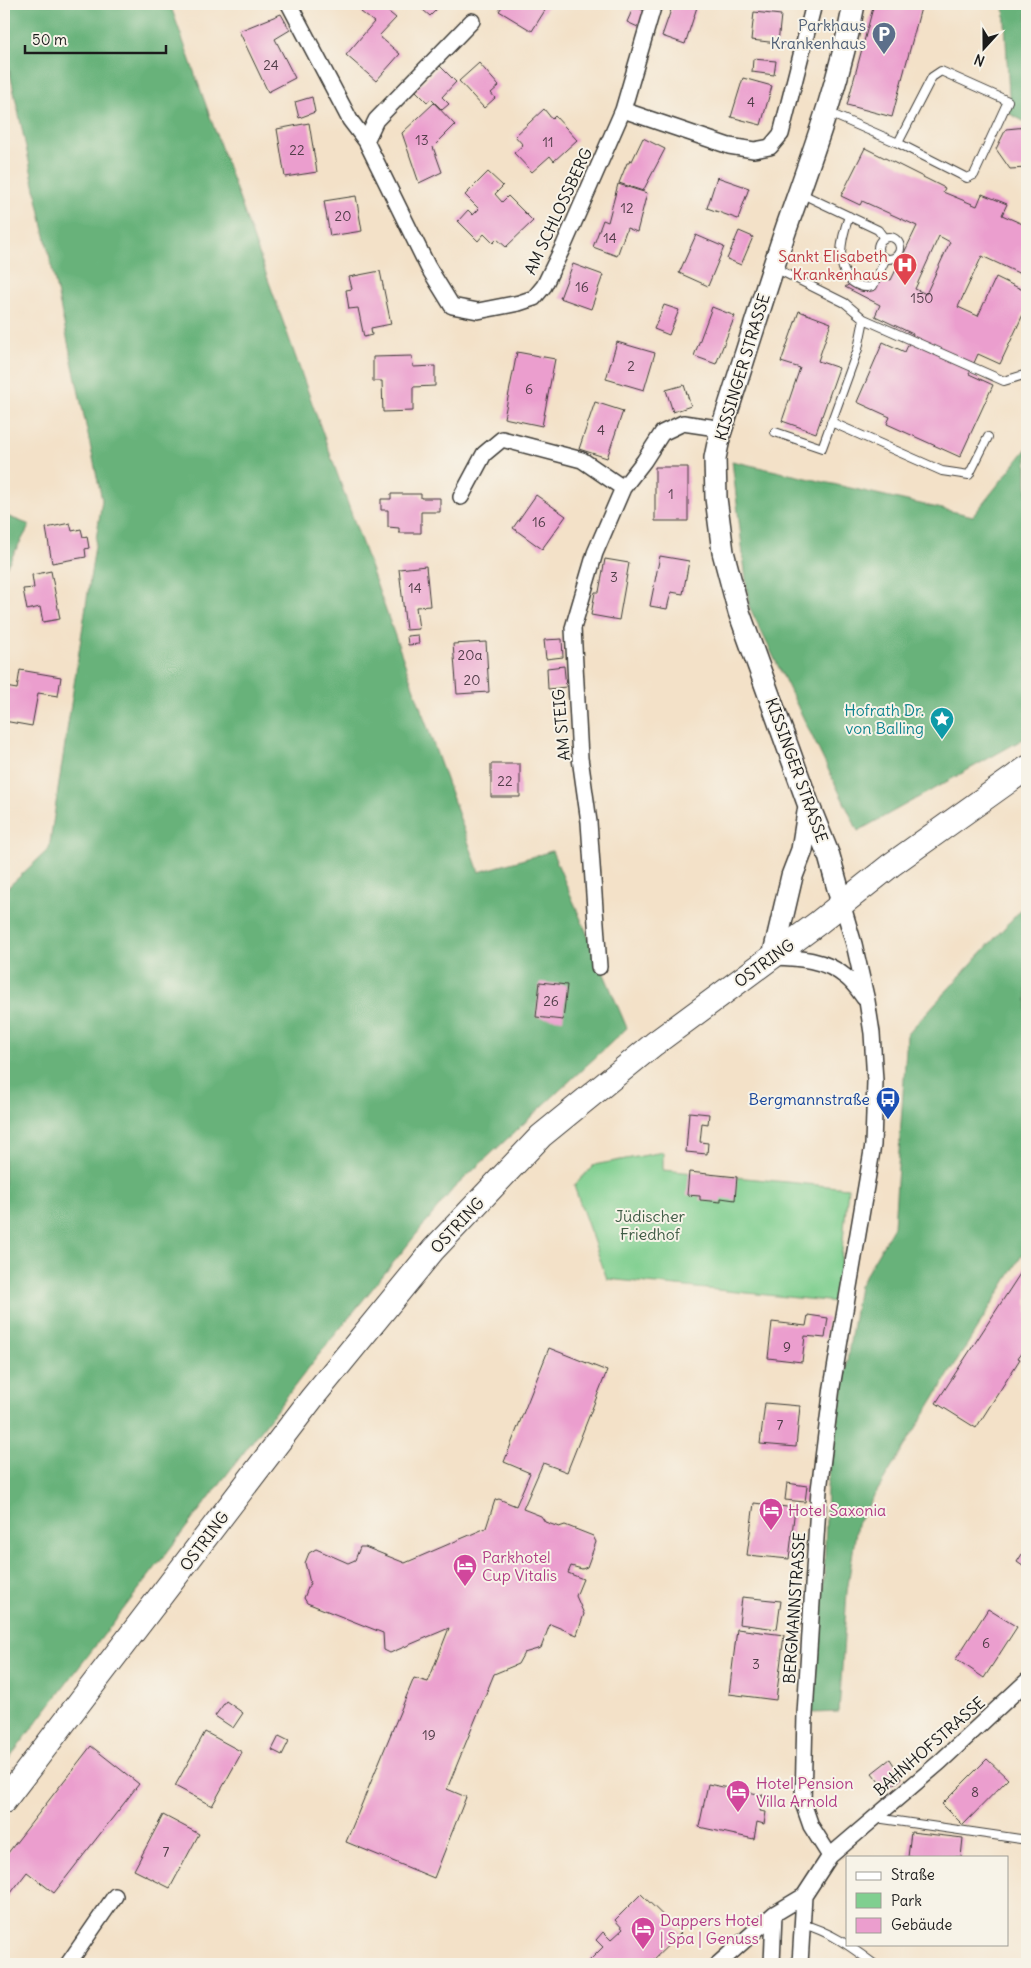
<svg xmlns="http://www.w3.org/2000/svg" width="1031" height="1968" viewBox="0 0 1031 1968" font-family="Delius,sans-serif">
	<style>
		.green { fill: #80cf90; stroke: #4e7656 }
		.forest { fill: #68b27a; stroke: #42674b }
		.building { fill: #eb9ece; fill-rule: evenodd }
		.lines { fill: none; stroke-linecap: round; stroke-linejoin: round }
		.lane-casing { stroke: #3c3a36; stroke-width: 10 }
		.street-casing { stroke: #3c3a36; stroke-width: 18 }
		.secondary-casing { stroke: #3c3a36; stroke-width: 24 }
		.primary-casing { stroke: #3c3a36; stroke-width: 26 }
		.lane { stroke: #fff; stroke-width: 8 }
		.street { stroke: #fff; stroke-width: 15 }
		.secondary { stroke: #fff; stroke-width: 21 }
		.primary { stroke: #fff; stroke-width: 24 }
		.labels { text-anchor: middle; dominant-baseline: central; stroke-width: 4; stroke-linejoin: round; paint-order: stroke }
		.number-label { font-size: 14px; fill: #503c48 }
		.service-label { font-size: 16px; fill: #4e5e75; stroke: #f7f3e8; text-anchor: end }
		.street-label { font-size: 16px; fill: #1c1c1c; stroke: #f7f3e8 }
		.health-label { font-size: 16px; fill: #be3a42; stroke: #f7f3e8; text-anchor: end }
		.culture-label { font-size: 16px; fill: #0d838f; stroke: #f7f3e8; text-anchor: end }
		.transit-label { font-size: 16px; fill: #164399; stroke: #f7f3e8; text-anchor: end }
		.park-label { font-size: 16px; fill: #3f5b45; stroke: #f7f3e8 }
		.hotel-label { font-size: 16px; fill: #b23c85; stroke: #f7f3e8; text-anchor: start }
	</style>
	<rect width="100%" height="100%" fill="#f7f3e8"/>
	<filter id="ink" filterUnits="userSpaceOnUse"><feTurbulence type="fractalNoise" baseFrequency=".02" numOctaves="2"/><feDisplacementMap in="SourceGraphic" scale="10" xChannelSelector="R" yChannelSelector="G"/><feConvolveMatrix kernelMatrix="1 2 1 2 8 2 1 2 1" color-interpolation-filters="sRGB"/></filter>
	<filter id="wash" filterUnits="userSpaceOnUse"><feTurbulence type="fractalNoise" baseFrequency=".0096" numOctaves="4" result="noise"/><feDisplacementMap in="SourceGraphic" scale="20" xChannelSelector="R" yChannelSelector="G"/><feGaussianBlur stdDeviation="1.12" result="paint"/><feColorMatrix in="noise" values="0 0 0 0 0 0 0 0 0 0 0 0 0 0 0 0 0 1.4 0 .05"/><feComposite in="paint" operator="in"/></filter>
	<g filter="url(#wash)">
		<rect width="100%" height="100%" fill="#f3e1c8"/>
		<!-- green -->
		<path class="green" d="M663,1152V1170L848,1188L837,1302L607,1279L574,1186L594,1165Z"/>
		<!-- forest -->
		<path class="forest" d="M4,4H170L479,872L552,851L627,1028L453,1189L317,1357L4,1765V891L49,849L102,500L8,64L4,56Z
			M1004,4H1027V123L1010,114Z
			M1027,448V737L858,831L749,606L732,461L973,516Z
			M4,515L30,525L4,571Z
			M1027,903V1247L857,1524L847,1592L839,1712L812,1713L824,1578L827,1486L859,1286L894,1226L907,1034Z"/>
		<g id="blocks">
			<!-- building -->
			<path class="building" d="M368,4H379L396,18L379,36L400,54L376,81L346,55L374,22L361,12Z
				M416,4H442L430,16Z
				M504,4H549L532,31L499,11Z
				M673,4H698L685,44L662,36Z
				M874,4H922L892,117L847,105Z
				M634,6L647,12L640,28L627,22Z
				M754,12L781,15L778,43L751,40Z
				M281,14L290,30L275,39L295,78L268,92L239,31Z
				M753,59L776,61L774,75L752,72Z
				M479,63L499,86L491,93L495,98L484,108L459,81Z
				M440,66L456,82L442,97L449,104L442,110L431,99L427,102L415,90Z
				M743,78L772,86L761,125L731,117Z
				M312,97L315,112L299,118L295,102Z
				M434,103L455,125L433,147L442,172L419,183L402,133Z
				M544,109L552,119L555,116L577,140L554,161L550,156L532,172L514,153L523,145L515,136Z
				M309,123L317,172L285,177L277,129Z
				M1027,127V168L1010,169L996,149L1006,129Z
				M643,138L665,149L643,191L619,183L627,163H629L630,160L632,161Z
				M865,148L945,188L943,192L977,206L982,194L1007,204L1002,215L1027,226V277L982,256L958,307L978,316L996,277L1027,292V306L1000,364L978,354L969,374L993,385L960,457L887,424L890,417L857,402L883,342L905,352L913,334L875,316L880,305L845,287L866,274L891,280L917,226L862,201L860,205L841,196ZM939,236L950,242L926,294L915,289Z
				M488,172L503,186L495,194L502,202L508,196L533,221L506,247L497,239L493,243L484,234L478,241L458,221L468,210L473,215L479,209L465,195Z
				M717,177L749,188L738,219L707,208Z
				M618,184L647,193L637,232L627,228L617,256L593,247L603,220L608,222Z
				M356,196L362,231L330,236L324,201Z
				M739,231L753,237L741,265L727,259Z
				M696,235L724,247L708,286L679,273Z
				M573,264L603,275L591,309L560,298Z
				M380,271L391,324L371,328L372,335L364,337L358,308L349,309L346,290L352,289L349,277Z
				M664,305L679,310L669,335L654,329Z
				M712,307L735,316L716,364L694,356Z
				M799,311L831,323L818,361L839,368L816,433L782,421L800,368L781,362Z
				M617,342L655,353L644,390L606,379Z
				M517,352L555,359L542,426L504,418Z
				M412,356L413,367L435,366V386L413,387V411L383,412L382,381H373V357Z
				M684,385L691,406L673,412L666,390Z
				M595,402L623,411L607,458L579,449Z
				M655,467H688V521H655Z
				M391,494H421V498H440V512H421V533H399V528L388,527V510H381V499H391Z
				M536,495L566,516L542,549L513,528Z
				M70,523L72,531L81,529L83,537L87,536L89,548L85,549L86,557L52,563L46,528Z
				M660,556L689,561L683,594L671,592L667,609L650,606Z
				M605,559L629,563L619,620L591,615L595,592H599Z
				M426,566L430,606L416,607L419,629L406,630L399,569Z
				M51,571L60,619L43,622L40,607L27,610L23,589L34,588L32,575Z
				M418,635L419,644L408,645L407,636Z
				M562,639L563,657L546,659L544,640Z
				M486,642L489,692L457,694L453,644Z
				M564,666L566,687L548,689L547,668Z
				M20,670L61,677L58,696L38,693L32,726L4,721L5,687L17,689Z
				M491,764H520V797H491Z
				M540,982L567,985L563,1020L536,1017Z
				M689,1112L709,1114L708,1124L702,1123L700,1142L708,1143L707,1154L686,1152Z
				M689,1172L737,1177L735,1200L721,1198V1202L700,1200V1196L687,1195Z
				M1027,1263V1344L1018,1358L1020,1359L976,1428L936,1403Z
				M808,1315L828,1318L825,1338L805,1336L802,1362L768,1358L772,1322L806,1326Z
				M549,1348L607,1371L567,1472L543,1463L523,1509L541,1516L545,1522L559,1527L565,1525L593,1536L596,1542L587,1567L582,1569L571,1566L568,1573L583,1579L576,1596L584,1614L577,1635L550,1624L541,1648L524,1653L518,1664L494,1674L447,1789L466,1797L434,1878L346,1842L414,1678L428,1682L449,1628L390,1653L384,1650L383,1633L307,1603L304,1598L310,1583L305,1563L309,1553L316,1549L348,1563L355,1560L360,1547H365L405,1563L486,1528L495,1500L499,1499L516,1506L530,1473L504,1462Z
				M765,1403L800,1406L796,1447L760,1444Z
				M787,1483L807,1486L805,1502L785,1500Z
				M754,1503L795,1508L789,1559L747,1555Z
				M1027,1546V1569L1017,1562Z
				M742,1597L781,1601L777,1629L739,1624Z
				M988,1609L1017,1627L984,1678L956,1659Z
				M737,1629L784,1635L776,1700L729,1694Z
				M226,1701L243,1713L233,1728L215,1716Z
				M205,1732L242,1752L212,1806L175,1786Z
				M279,1736L289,1741L282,1755L272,1750Z
				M91,1746L139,1784L54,1893L27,1872L4,1902V1858Z
				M890,1759L902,1778L886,1791L872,1773Z
				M987,1759L1008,1779L963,1825L942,1804Z
				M708,1784L763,1795L760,1811L766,1812L764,1824L757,1822L754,1839L699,1827Z
				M163,1815L199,1834L170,1888L134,1870Z
				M911,1832L963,1838L961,1857H908Z
				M641,1894L681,1933L649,1964H592L589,1961L603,1947L596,1940L603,1932L611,1940L623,1929L615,1920Z"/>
		</g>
	</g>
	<g filter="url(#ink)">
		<use href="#blocks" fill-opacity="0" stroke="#3c3a36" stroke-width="1"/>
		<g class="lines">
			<defs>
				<path id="lane" d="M827,112L898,143L932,77L941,71L1008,101L974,175L967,178L898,143
					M800,193L878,230L884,238
					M849,216C842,236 833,269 854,283C860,287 867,288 873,286L885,260
					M878 248a11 11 0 1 1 22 0a11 11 0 1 1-22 0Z
					M775,268L845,303L864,319L858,349L822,448L775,432
					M864,319L1004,381L1027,374
					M831,422L942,471L969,475L988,437
					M876,1818L1027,1840
					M802,1924C831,1932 850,1946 874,1964"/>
				<path id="street" d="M289,4L350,120L366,141L428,267L452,306L478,311L519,303L534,298L544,286L564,245L623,110L654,4
					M623,110L729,146L754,150L770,147L781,134L814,4
					M366,141L376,120L472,21
					M461,497L484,454L502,439L582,460L623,488
					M773,957C799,958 825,959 846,977C853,982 859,991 864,998
					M599,967L589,822L580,758L573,628L595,553L623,488L644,461L662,433L683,423L710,427L720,434
					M830,1856L811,1826L803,1803L805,1714L819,1490L832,1387L873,1145L875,1081L872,1033L867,1001L854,944L842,903
					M68,1964L115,1896
					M718,1964L774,1914L804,1896
					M772,1964L774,1914
					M800,1964L804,1896L830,1856L940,1762L1027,1681"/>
				<path id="secondary" d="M842,903L829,856L809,806L739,612L723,552L716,498L715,458L720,434C742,366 763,297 786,229C812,155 840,81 854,4
					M773,957L792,876L802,850L809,806"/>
				<path id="primary" d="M4,1801L312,1398L433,1250L541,1136L654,1044L818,923L891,865L1027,768"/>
			</defs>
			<!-- lane casing -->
			<use href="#lane" class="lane-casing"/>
			<!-- street casing -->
			<use href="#street" class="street-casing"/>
			<!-- secondary casing -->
			<use href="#secondary" class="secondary-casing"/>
			<!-- primary casing -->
			<use href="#primary" class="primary-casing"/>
			<!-- lane -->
			<use href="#lane" class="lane"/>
			<!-- street -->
			<use href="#street" class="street"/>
			<!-- secondary -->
			<use href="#secondary" class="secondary"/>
			<!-- primary -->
			<use href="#primary" class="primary"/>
		</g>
	</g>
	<!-- icons -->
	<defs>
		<symbol id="parking-pin" viewBox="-11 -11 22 30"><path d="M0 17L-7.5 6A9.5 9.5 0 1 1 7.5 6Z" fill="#5c6f8a" stroke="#f7f3e8"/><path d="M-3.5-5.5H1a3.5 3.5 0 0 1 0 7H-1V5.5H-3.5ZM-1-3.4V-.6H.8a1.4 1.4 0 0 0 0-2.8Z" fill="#fff"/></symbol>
		<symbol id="hospital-pin" viewBox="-11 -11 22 30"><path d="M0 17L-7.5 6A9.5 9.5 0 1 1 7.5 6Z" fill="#e0444e" stroke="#f7f3e8"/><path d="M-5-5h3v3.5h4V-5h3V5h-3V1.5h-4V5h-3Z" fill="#fff"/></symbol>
		<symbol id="sight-pin" viewBox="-11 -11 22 30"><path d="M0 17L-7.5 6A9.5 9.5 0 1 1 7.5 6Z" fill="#0f9aa8" stroke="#f7f3e8"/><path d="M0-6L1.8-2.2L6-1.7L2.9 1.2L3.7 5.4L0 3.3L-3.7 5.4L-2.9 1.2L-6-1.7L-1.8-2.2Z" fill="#fff"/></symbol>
		<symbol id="bus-pin" viewBox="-11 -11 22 30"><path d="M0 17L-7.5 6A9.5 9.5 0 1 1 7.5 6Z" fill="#1a4fb4" stroke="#f7f3e8"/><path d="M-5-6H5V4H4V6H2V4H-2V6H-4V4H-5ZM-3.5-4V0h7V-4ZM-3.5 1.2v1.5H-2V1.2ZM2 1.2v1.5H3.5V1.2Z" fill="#fff"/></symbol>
		<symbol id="hotel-pin" viewBox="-11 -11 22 30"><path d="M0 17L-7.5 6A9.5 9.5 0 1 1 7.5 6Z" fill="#d1479c" stroke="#f7f3e8"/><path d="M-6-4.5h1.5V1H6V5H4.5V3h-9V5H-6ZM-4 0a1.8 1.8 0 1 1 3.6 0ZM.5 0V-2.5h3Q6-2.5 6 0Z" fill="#fff"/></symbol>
	</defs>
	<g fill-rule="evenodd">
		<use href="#parking-pin" x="870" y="20" width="28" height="38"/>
		<use href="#hospital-pin" x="891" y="251" width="28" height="38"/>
		<use href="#sight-pin" x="928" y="705" width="28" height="38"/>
		<use href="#bus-pin" x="874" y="1085" width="28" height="38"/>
		<use href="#hotel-pin" x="757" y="1496" width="28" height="38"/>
		<use href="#hotel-pin" x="451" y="1552" width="28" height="38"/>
		<use href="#hotel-pin" x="724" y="1778" width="28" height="38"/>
		<use href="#hotel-pin" x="629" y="1915" width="28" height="38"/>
	</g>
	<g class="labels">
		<!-- number labels -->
		<g class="number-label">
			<text x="271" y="65">24</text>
			<text x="751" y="102">4</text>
			<text x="422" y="140">13</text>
			<text x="548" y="142">11</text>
			<text x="297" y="150">22</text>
			<text x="627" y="208">12</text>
			<text x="343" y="216">20</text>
			<text x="610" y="238">14</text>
			<text x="582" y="287">16</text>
			<text x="922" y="298">150</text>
			<text x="631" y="366">2</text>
			<text x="529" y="389">6</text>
			<text x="601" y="430">4</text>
			<text x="671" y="494">1</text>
			<text x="539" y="522">16</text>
			<text x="614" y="577">3</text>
			<text x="415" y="588">14</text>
			<text x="470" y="655">20a</text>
			<text x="472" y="680">20</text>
			<text x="505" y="781">22</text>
			<text x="551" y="1001">26</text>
			<text x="787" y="1347">9</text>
			<text x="780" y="1425">7</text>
			<text x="986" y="1643">6</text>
			<text x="756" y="1664">3</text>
			<text x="429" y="1735">19</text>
			<text x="975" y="1792">8</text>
			<text x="166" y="1852">7</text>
		</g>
		<!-- service labels -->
		<g class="service-label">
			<text x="866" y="25">Parkhaus<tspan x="866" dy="18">Krankenhaus</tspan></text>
		</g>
		<!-- street labels -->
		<g class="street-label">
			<text transform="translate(558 211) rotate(-65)">AM SCHLOSSBERG</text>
			<text transform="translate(742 367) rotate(-73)">KISSINGER STRASSE</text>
			<text transform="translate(561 725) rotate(-95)">AM STEIG</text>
			<text transform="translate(797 770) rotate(70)">KISSINGER STRASSE</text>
			<text transform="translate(764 963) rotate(-36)">OSTRING</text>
			<text transform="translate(457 1225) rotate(-47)">OSTRING</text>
			<text transform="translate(204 1541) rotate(-53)">OSTRING</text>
			<text transform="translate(794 1608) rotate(-86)">BERGMANNSTRASSE</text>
			<text transform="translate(929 1746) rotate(-41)">BAHNHOFSTRASSE</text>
		</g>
		<!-- health labels -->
		<g class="health-label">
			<text x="888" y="256">Sankt Elisabeth<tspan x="888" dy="18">Krankenhaus</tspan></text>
		</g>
		<!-- culture labels -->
		<g class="culture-label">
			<text x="924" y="710">Hofrath Dr.<tspan x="924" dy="18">von Balling</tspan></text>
		</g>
		<!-- transit labels -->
		<g class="transit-label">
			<text x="870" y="1099">Bergmannstraße</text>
		</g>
		<!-- park labels -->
		<g class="park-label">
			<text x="650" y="1216">Jüdischer<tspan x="650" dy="18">Friedhof</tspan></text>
		</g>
		<!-- hotel labels -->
		<g class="hotel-label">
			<text x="788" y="1510">Hotel Saxonia</text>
			<text x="482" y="1557">Parkhotel<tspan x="482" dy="18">Cup Vitalis</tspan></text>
			<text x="756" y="1783">Hotel Pension<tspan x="756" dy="18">Villa Arnold</tspan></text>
			<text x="660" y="1920">Dappers Hotel<tspan x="660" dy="18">| Spa | Genuss</tspan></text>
		</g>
	</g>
	<!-- margin -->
	<rect width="1031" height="1968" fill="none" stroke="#f7f3e8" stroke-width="20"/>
	<!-- legend -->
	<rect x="846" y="1856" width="162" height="90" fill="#f7f3e8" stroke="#9f9d96"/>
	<rect x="856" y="1872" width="25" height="8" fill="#ffffff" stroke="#9f9d96"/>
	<text x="891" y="1880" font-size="15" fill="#1c1c1c">Straße</text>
	<rect x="856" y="1893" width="25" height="15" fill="#80cf90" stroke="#9f9d96"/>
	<text x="891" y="1906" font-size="15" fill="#1c1c1c">Park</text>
	<rect x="856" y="1918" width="25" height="15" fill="#eb9ece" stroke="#9f9d96"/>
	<text x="891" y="1930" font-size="15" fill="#1c1c1c">Gebäude</text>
	<!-- north arrow -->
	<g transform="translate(984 48) rotate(201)" stroke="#f7f3e8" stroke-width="4" paint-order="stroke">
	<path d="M0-4L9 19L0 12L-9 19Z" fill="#1c1c1c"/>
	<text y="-8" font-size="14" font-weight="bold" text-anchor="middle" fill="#1c1c1c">N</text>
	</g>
	<!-- scale -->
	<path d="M25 45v8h141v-8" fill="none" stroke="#1c1c1c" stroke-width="2.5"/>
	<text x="32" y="45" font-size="15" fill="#1c1c1c" stroke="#f7f3e8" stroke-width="4" paint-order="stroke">50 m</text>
</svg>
